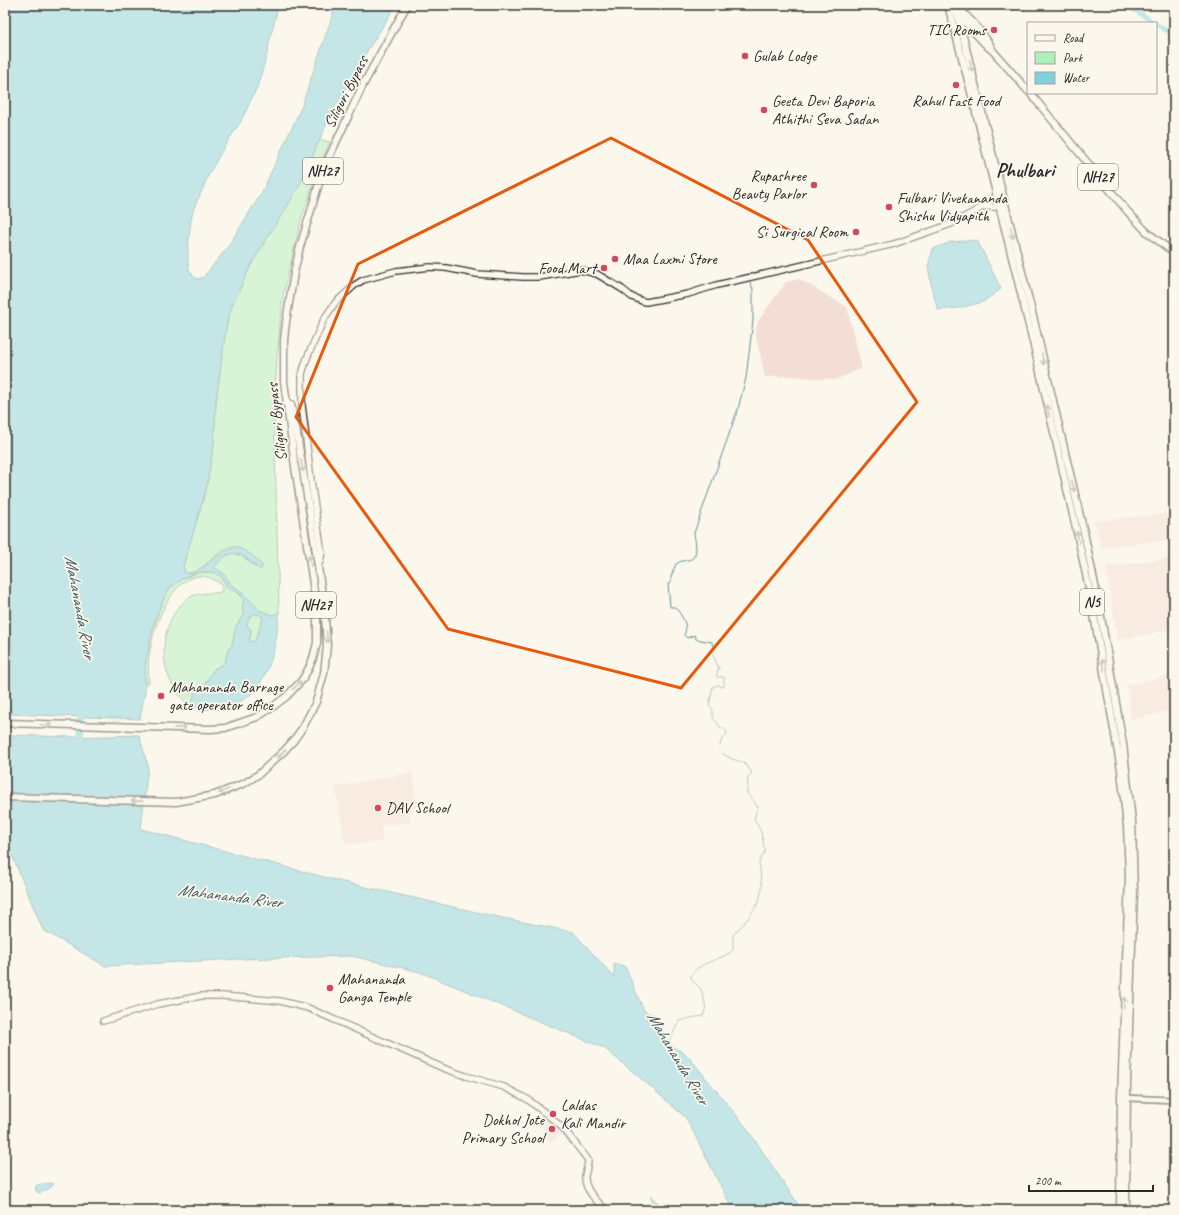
<svg xmlns="http://www.w3.org/2000/svg" width="1179" height="1215" viewBox="0 0 1179 1215" font-family="Caveat,sans-serif">
	<style>
		.built { fill: #f3ded6 }
		.green { fill: #adf0ba; stroke: #6c8e72 }
		.water { fill: #81d1dd; stroke: #5f8f96; fill-rule: evenodd }
		.lines { fill: none; stroke-linecap: round; stroke-linejoin: round }
		.stream { stroke: #5f8f96; stroke-width: 1 }
		.canal { stroke: #81d1dd; stroke-width: 4.5 }
		.river { stroke: #81d1dd; stroke-width: 7 }
		.tertiary-casing { stroke: #2b2b2b; stroke-width: 8 }
		.secondary-casing { stroke: #2b2b2b; stroke-width: 8 }
		.trunk-casing { stroke: #2b2b2b; stroke-width: 9 }
		.tertiary { stroke: #fbf7ec; stroke-width: 4.5 }
		.secondary { stroke: #fbf7ec; stroke-width: 5.5 }
		.trunk { stroke: #fbf7ec; stroke-width: 6 }
		.oneway { stroke: #93918c }
		.marked { fill: none; stroke: #e8590c; stroke-width: 3; stroke-linejoin: round }
		.poi-dot { fill: #d1495b; stroke: #fbf7ec; stroke-width: 1.5 }
		.labels { text-anchor: middle; dominant-baseline: central; stroke-width: 3.5; stroke-linejoin: round; paint-order: stroke }
		.shield { fill: #fbf7ec; stroke: #696865; stroke-width: 1 }
		.shield-label { font-size: 15px; font-weight: bold; fill: #2b2b2b }
		.poi-label { font-size: 16px; fill: #2b2b2b; stroke: #fbf7ec; text-anchor: start }
		.street-label { font-size: 16px; fill: #2b2b2b; stroke: #fbf7ec }
		.water-label { font-size: 17px; font-style: italic; fill: #455d60; stroke: #fbf7ec }
		.district-label { font-size: 20px; font-weight: bold; fill: #2b2b2b; stroke: #fbf7ec }
	</style>
	<rect width="100%" height="100%" fill="#fbf7ec"/>
	<filter id="ink" filterUnits="userSpaceOnUse"><feTurbulence type="fractalNoise" baseFrequency=".025" numOctaves="2"/><feDisplacementMap in="SourceGraphic" scale="8" xChannelSelector="R" yChannelSelector="G"/><feConvolveMatrix kernelMatrix="1 2 1 2 8 2 1 2 1" color-interpolation-filters="sRGB"/></filter>
	<g filter="url(#ink)">
		<!-- built -->
		<path class="built" d="M799,279L847,307L862,368L835,380L791,376L765,377L755,332L758,321L786,282Z
			M1171,513L1174,540L1101,547L1094,521Z
			M1174,558V629L1117,640L1106,566Z
			M1174,674V709L1158,714L1131,719L1127,685Z
			M413,772L416,802L430,799L433,808L418,811V808L410,809V823L382,825V842L345,844L335,787Z
			M550,1117L560,1127L564,1133L550,1143L539,1123Z"/>
		<!-- green -->
		<path class="green" d="M319,140L330,142L322,160L302,216L283,295L277,356L274,408L279,613L272,615L259,610L245,595L238,589L231,585L224,574L214,567L223,557L233,553L243,556L255,567L262,566C258,560 253,556 246,552C243,550 240,548 238,547C219,543 205,575 185,573L183,566L206,490L214,443L216,401L226,328L232,305L250,267L269,234L285,210L299,186Z
			M202,572H212L221,576L226,585L236,591L244,599L243,611L244,615L236,626L232,645L228,650L225,662L222,665L217,667L204,686L194,694L192,706C185,703 179,695 175,689C157,661 161,621 187,599C200,589 215,596 222,591V585C183,553 156,616 151,646C148,658 148,670 149,683H147C146,682 145,679 145,678C143,661 159,598 171,586C179,579 191,575 202,572Z
			M258,614L262,616C264,623 259,634 255,641L251,642L249,638L251,635V629L247,625C247,618 250,614 258,614Z
			M650,1195L665,1210H656Z"/>
		<!-- water -->
		<path class="water" d="M5,5H278L276,15L271,34L267,54L258,85L241,121L224,147L210,172L194,208L191,220L188,247V261L189,269L193,276L197,279L202,278L206,274L227,248L261,194L301,108L336,5H396L369,48L332,112L299,186L285,210L269,234L250,267L232,305L226,328L216,401L214,443L206,490L183,566L185,573C192,574 197,571 203,567C229,548 235,537 261,564L262,566V569H259L243,556L233,553L223,557L214,567L224,574L231,585L238,589L245,595L259,610L272,615L279,613C277,649 267,696 228,707C216,711 203,710 192,706L194,694L204,686L214,669L222,665L225,662L228,650L232,645L236,626L244,615L242,607L244,599C238,590 237,592 228,589L221,576L212,572H202L193,574L182,579L171,587L165,596L155,619L146,660L145,678V692L140,719L8,714V711H10V663C17,655 7,631 5,621ZM255,614L261,615L263,619L255,641L251,642L249,638C251,632 252,630 247,625L249,617Z
			M977,240L1001,289L983,302L959,308L938,310L932,289L928,266L933,249L951,242Z
			M11,735L70,737L139,735L148,766L141,829L343,882L498,917L573,932L614,977V963L625,966L644,1011L656,1016L669,1044L688,1056L746,1127L802,1210H733L686,1118L644,1081L604,1048L420,972L352,956L239,959L105,966L43,930L9,848L5,845V817L7,813L12,810L9,763Z
			M52,1183L54,1184C51,1189 44,1191 39,1193L36,1191L35,1188L37,1185Z"/>
		<g class="lines">
			<!-- stream -->
			<path class="stream" d="M720,746L721,741L727,734L726,730L724,728H721L713,717V710L709,705L713,687L717,685L721,686L722,687H724V677H718L716,676L719,668C716,663 715,659 712,654L713,647L712,642L696,639L694,635L687,638L684,635C689,626 681,614 675,607H670L668,584L671,583V577L676,564C680,561 683,561 688,560C700,558 695,542 694,533L738,409L746,378L753,320V289L750,282
				M669,1042L679,1021L691,1018L703,1016L706,1007L701,989L692,980L691,975C693,973 695,970 698,968C709,960 723,959 733,950V935L746,921L759,902L762,887L759,862L765,851L761,832L754,818L758,807L747,794L748,778L752,772L744,763L730,758L722,753"/>
			<!-- canal -->
			<path class="canal" d="M1127,5L1155,23
				M1156,24L1174,35
				M5,690H16"/>
			<!-- river -->
			<path class="river" d="M80,746L81,708"/>
			<defs>
				<path id="tertiary" d="M1127,1098L1174,1100"/>
				<path id="secondary" d="M983,207H994L1002,205
					M318,565L320,562L322,553L312,488L304,421L302,405V374L307,358L324,319L335,303L355,285L363,280L396,271L430,267L446,268L477,274L523,277H539L581,270L597,274L622,289L632,297L642,301L646,302L688,294L717,285L894,244L951,224L983,207L996,197L1001,196
					M103,1021L158,1004L201,996H223L280,1001L308,1008L443,1068L466,1076L504,1087L527,1099L549,1116L564,1129L588,1160C588,1166 586,1170 585,1176C584,1190 597,1201 606,1210"/>
				<path id="trunk" d="M948,5L970,88L1034,346L1076,528L1091,598L1121,770L1127,827L1129,877L1121,1098L1120,1210
					M954,5L961,28L1034,320L1085,537L1099,605L1123,744L1132,821L1134,892L1127,1083L1126,1210
					M955,5C969,18 985,33 993,51L1028,91
					M958,15L987,46L993,51
					M1030,93L1128,212L1147,232L1174,253
					M5,723L210,729L225,728L257,717L270,709L287,696L302,680L309,668L313,658L317,643V610L295,467L284,381V340L286,322L294,273L300,247L323,170L364,83L407,5
					M5,797L176,802L215,795L245,783L259,774L284,751L294,740L303,727L316,702L324,673L327,646L325,617L315,545L296,428L291,404"/>
			</defs>
			<!-- tertiary casing -->
			<use href="#tertiary" class="tertiary-casing"/>
			<!-- secondary casing -->
			<use href="#secondary" class="secondary-casing"/>
			<!-- trunk casing -->
			<use href="#trunk" class="trunk-casing"/>
			<!-- tertiary -->
			<use href="#tertiary" class="tertiary"/>
			<!-- secondary -->
			<use href="#secondary" class="secondary"/>
			<!-- trunk -->
			<use href="#trunk" class="trunk"/>
		</g>
		<!-- one-way arrows -->
		<defs><path id="oneway-shaft" d="M-6 0H5M1.5-3L5.5 0L1.5 3" fill="none" stroke-width="1.6" stroke-linecap="round" stroke-linejoin="round"/></defs>
		<g class="oneway">
			<use href="#oneway-shaft" transform="translate(971 66) rotate(76)"/>
			<use href="#oneway-shaft" transform="translate(1012 233) rotate(77)"/>
			<use href="#oneway-shaft" transform="translate(1043 359) rotate(78)"/>
			<use href="#oneway-shaft" transform="translate(1048 411) rotate(-103)"/>
			<use href="#oneway-shaft" transform="translate(302 466) rotate(81)"/>
			<use href="#oneway-shaft" transform="translate(1073 486) rotate(77)"/>
			<use href="#oneway-shaft" transform="translate(1078 537) rotate(-102)"/>
			<use href="#oneway-shaft" transform="translate(310 561) rotate(-99)"/>
			<use href="#oneway-shaft" transform="translate(327 637) rotate(86)"/>
			<use href="#oneway-shaft" transform="translate(1103 665) rotate(-100)"/>
			<use href="#oneway-shaft" transform="translate(297 685) rotate(-47)"/>
			<use href="#oneway-shaft" transform="translate(46 725) rotate(2)"/>
			<use href="#oneway-shaft" transform="translate(180 728) rotate(1)"/>
			<use href="#oneway-shaft" transform="translate(281 754) rotate(136)"/>
			<use href="#oneway-shaft" transform="translate(224 791) rotate(158)"/>
			<use href="#oneway-shaft" transform="translate(137 801) rotate(-179)"/>
			<use href="#oneway-shaft" transform="translate(1124 1003) rotate(-88)"/>
		</g>
	</g>
	<!-- marked area -->
	<path d="M0 0H1179V1215H0ZM611,138L808,240L917,402L681,688L448,629L296,417L358,264Z" fill="#fbf7ec" fill-opacity=".55" fill-rule="evenodd"/>
	<path class="marked" d="M611,138L808,240L917,402L681,688L448,629L296,417L358,264Z"/>
	<!-- markers -->
	<g class="poi-dot">
		<circle cx="994" cy="30" r="4"/>
		<circle cx="745" cy="56" r="4"/>
		<circle cx="956" cy="85" r="4"/>
		<circle cx="764" cy="110" r="4"/>
		<circle cx="814" cy="185" r="4"/>
		<circle cx="889" cy="207" r="4"/>
		<circle cx="856" cy="232" r="4"/>
		<circle cx="615" cy="259" r="4"/>
		<circle cx="604" cy="268" r="4"/>
		<circle cx="161" cy="696" r="4"/>
		<circle cx="378" cy="808" r="4"/>
		<circle cx="330" cy="988" r="4"/>
		<circle cx="553" cy="1114" r="4"/>
		<circle cx="552" cy="1129" r="4"/>
	</g>
	<g class="labels">
		<!-- shield labels -->
		<g class="shield">
			<rect x="303" y="158" width="40" height="26" rx="3"/>
			<rect x="1078" y="164" width="40" height="26" rx="3"/>
			<rect x="1080" y="589" width="24" height="26" rx="3"/>
			<rect x="296" y="592" width="40" height="26" rx="3"/>
		</g>
		<g class="shield-label">
			<text x="323" y="171">NH27</text>
			<text x="1098" y="177">NH27</text>
			<text x="1092" y="602">N5</text>
			<text x="316" y="605">NH27</text>
		</g>
		<!-- poi labels -->
		<g class="poi-label">
			<text x="986" y="30" text-anchor="end">TIC Rooms</text>
			<text x="753" y="56">Gulab Lodge</text>
			<text x="772" y="101">Geeta Devi Baporia<tspan x="772" dy="18">Athithi Seva Sadan</tspan></text>
			<text x="956" y="101" text-anchor="middle">Rahul Fast Food</text>
			<text x="806" y="176" text-anchor="end">Rupashree<tspan x="806" dy="18">Beauty Parlor</tspan></text>
			<text x="897" y="198">Fulbari Vivekananda<tspan x="897" dy="18">Shishu Vidyapith</tspan></text>
			<text x="848" y="232" text-anchor="end">Si Surgical Room</text>
			<text x="623" y="259">Maa Laxmi Store</text>
			<text x="596" y="268" text-anchor="end">Food Mart</text>
			<text x="169" y="687">Mahananda Barrage<tspan x="169" dy="18">gate operator office</tspan></text>
			<text x="386" y="808">DAV School</text>
			<text x="338" y="979">Mahananda<tspan x="338" dy="18">Ganga Temple</tspan></text>
			<text x="561" y="1105">Laldas<tspan x="561" dy="18">Kali Mandir</tspan></text>
			<text x="544" y="1120" text-anchor="end">Dokhol Jote<tspan x="544" dy="18">Primary School</tspan></text>
		</g>
		<!-- street labels -->
		<g class="street-label">
			<text transform="translate(346 92) rotate(-63)">Siliguri Bypass</text>
			<text transform="translate(277 422) rotate(-97)">Siliguri Bypass</text>
		</g>
		<!-- water labels -->
		<g class="water-label">
			<text transform="translate(80 607) rotate(79)">Mahananda River</text>
			<text transform="translate(230 896) rotate(7)">Mahananda River</text>
			<text transform="translate(678 1058) rotate(59)">Mahananda River</text>
		</g>
		<!-- district labels -->
		<g class="district-label">
			<text x="1025" y="170">Phulbari</text>
		</g>
	</g>
	<!-- margin -->
	<rect width="1179" height="1215" fill="none" stroke="#fbf7ec" stroke-width="20"/>
	<rect x="10" y="10" width="1159" height="1195" fill="none" stroke="#2b2b2b" stroke-width="1.5" filter="url(#ink)"/>
	<!-- legend -->
	<rect x="1027" y="22" width="130" height="72" fill="#fbf7ec" stroke="#a8a59f"/>
	<rect x="1035" y="35" width="20" height="6" fill="#fbf7ec" stroke="#a8a59f"/>
	<text x="1063" y="42" font-size="12" fill="#2b2b2b">Road</text>
	<rect x="1035" y="52" width="20" height="12" fill="#adf0ba" stroke="#a8a59f"/>
	<text x="1063" y="62" font-size="12" fill="#2b2b2b">Park</text>
	<rect x="1035" y="72" width="20" height="12" fill="#81d1dd" stroke="#a8a59f"/>
	<text x="1063" y="82" font-size="12" fill="#2b2b2b">Water</text>
	<!-- scale -->
	<path d="M1029 1185v6h124v-6" fill="none" stroke="#2b2b2b" stroke-width="2"/>
	<text x="1035" y="1185" font-size="12" fill="#2b2b2b" stroke="#fbf7ec" stroke-width="3" paint-order="stroke">200 m</text>
</svg>
